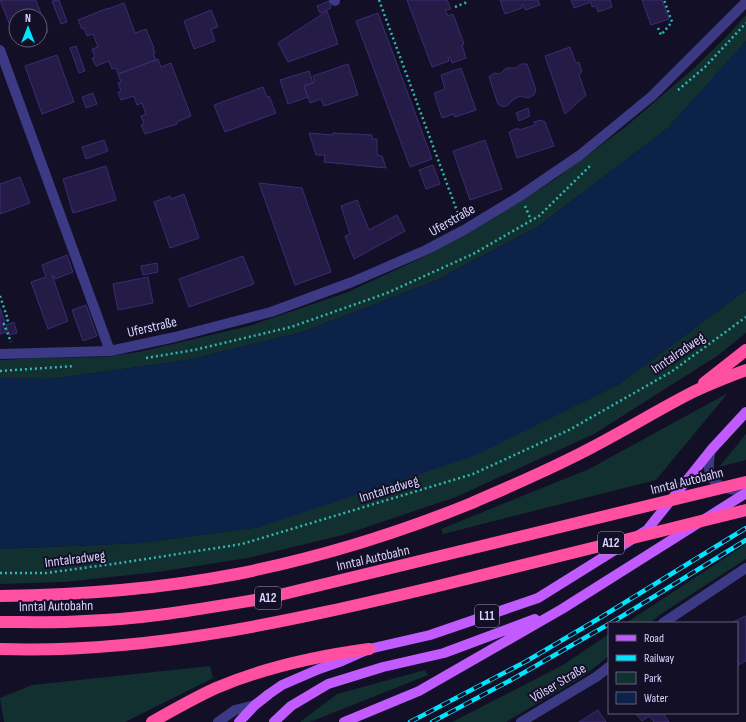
<svg xmlns="http://www.w3.org/2000/svg" width="746" height="722" viewBox="0 0 746 722" font-family="'Sofia Sans Condensed',sans-serif">
	<style>
		.green { fill: #12302f }
		.water { fill: #0c2248 }
		.building { fill: #241b47; stroke: #3b2d73 }
		.lines { fill: none; stroke-linecap: round; stroke-linejoin: round }
		.path { stroke: #2fb8b0; stroke-width: 2.5; stroke-dasharray: 2 3; stroke-linecap: butt }
		.minor { stroke: #3d3a85; stroke-width: 10 }
		.major { stroke: #c25bff; stroke-width: 10 }
		.highway { stroke: #ff4fa3; stroke-width: 12 }
		.rail-casing { stroke: #00e5ff; stroke-width: 4.5 }
		.rail { stroke: #130f26; stroke-width: 3; stroke-dasharray: 9; stroke-linecap: butt }
		.labels { text-anchor: middle; dominant-baseline: central; stroke-width: 4; stroke-linejoin: round; paint-order: stroke }
		.shield { fill: #130f26; stroke: #9e99be; stroke-width: 1 }
		.shield-label { font-size: 13px; font-weight: bold; fill: #d9d4ff }
		.street-label { font-size: 14px; fill: #d9d4ff; stroke: #130f26 }
	</style>
	<rect width="100%" height="100%" fill="#130f26"/>
	<!-- green -->
	<path class="green" d="M746,15V41L668,128L537,227L435,281L302,332L188,360L50,379L0,378V360L38,358L104,357L139,352L249,326L348,292L430,254L477,228L554,180L624,128L692,70L727,36Z
		M746,290V333L717,356L594,434L456,497L343,535L248,558L158,572L64,582L0,584V549L141,543L260,527L618,385Z
		M728,393L656,480L443,534L441,529L589,469Z
		M746,434V460L719,467Z
		M746,544V559L661,614L650,623H626Z
		M609,634V656L581,678L506,722H452L563,665Z
		M210,666L213,678L125,722H4L0,698L32,685Z
		M425,670L428,675L310,722H300L337,694Z"/>
	<!-- water -->
	<path class="water" d="M746,41V290L618,385L477,455L260,527L141,543L0,549V378L50,379L188,360L302,332L435,281L537,227L668,128Z"/>
	<!-- building -->
	<path class="building" d="M0,0H36L48,32L40,35V16H16V40H25L17,43Z
		M59,0L67,22L61,24L52,1Z
		M407,0H447L451,9L445,10L448,16L453,14L464,44L462,45L466,58L452,63L450,57L448,58L449,61L432,67Z
		M500,0H538L540,5L525,10L523,4L521,5L522,8L505,14Z
		M571,0H610L612,7L598,12L596,6L592,7L591,2L574,8Z
		M642,0H662L669,19L651,25Z
		M329,1L331,8L320,13L317,6Z
		M124,3L135,33L146,29L154,48L153,49L155,53H153L156,60L118,74L116,68L112,69L109,61L96,66L92,58L95,57L92,49L98,47L93,34L87,36L84,28L82,29L78,20L108,8V9Z
		M211,10L218,27L211,29L215,41L194,49L184,21Z
		M327,11L338,44L288,62L278,43Z
		M378,13L432,159L410,167L356,21Z
		M76,46L85,71L79,73L70,48Z
		M570,47L576,63L579,62L582,72L579,75L586,95L565,114L545,56Z
		M57,55L74,102L42,114L25,66Z
		M158,59L161,67L171,63L191,116L177,122V124L145,134L141,125L144,124L141,116L146,114L142,103L137,105L134,96L121,100L118,92L121,91L118,83L121,82L118,74Z
		M348,64L358,95L324,106L321,99L310,103L304,86L315,82L313,76Z
		M521,64H527L536,90L534,95L528,98L520,96L514,99L508,105L503,107L498,104L489,77L494,73L500,74L506,68H516Z
		M461,68L476,110L455,117L454,114L442,118L434,93L445,89L441,75Z
		M309,71L313,83L304,86L308,97L288,104L280,80Z
		M263,87L267,97L269,96L276,113L225,132L214,105Z
		M93,93L97,104L86,108L82,97Z
		M528,108L530,116L519,121L516,113Z
		M541,120L545,122L554,146L517,158L509,132L518,128L519,130L535,125L534,122Z
		M309,133L333,135V133L372,135V139H377V155L382,156L386,168L324,162L325,155H316Z
		M104,140L108,151L86,159L82,147Z
		M485,140L502,189L470,200L453,151Z
		M433,165L440,184L426,189L419,170Z
		M106,166L116,200L73,213L63,179Z
		M20,177L30,203L0,214V184Z
		M259,183L302,188L331,272L295,285Z
		M184,194L199,238L170,248L154,202L170,196L171,199Z
		M357,200L369,230L397,215L405,231L354,259L345,236L350,234L341,206Z
		M67,255L73,272L55,279L53,275H52L68,321L48,329L31,282L46,277L42,265Z
		M243,256L254,284L189,307L179,279Z
		M157,263L158,272L143,275L141,266Z
		M148,277L153,303L118,310L113,284Z
		M86,305L97,336L83,341L72,310Z
		M0,308L5,322L2,323L6,332L0,334Z
		M14,322L17,333L9,335L6,325Z
		M746,616V661L738,665L737,623H731Z
		M598,710L606,722H579Z
		M635,713H663L669,722H654L649,716L642,721Z"/>
	<g class="lines">
		<!-- path -->
		<path class="path" d="M379,0L460,219
			M455,7L465,3L468,0
			M658,28L661,35L672,22L664,0
			M678,90L705,67L746,23
			M525,206L531,220
			M0,296L8,320L4,324L11,342
			M146,358L194,350L291,327L387,293L473,254L539,216L592,164
			M0,371L75,366
			M0,573H46L120,563L242,544L473,474L569,430L671,372L746,317"/>
		<!-- minor -->
		<path class="minor" d="M334,0L335,1
			M0,50L110,351
			M0,354L110,351L175,337L271,312L352,282L426,250L464,230L520,196L580,155L652,96L746,2
			M711,450C703,480 717,490 746,491
			M663,623L746,568
			M218,722L235,710L255,705
			M521,722L596,677L609,667"/>
		<!-- major -->
		<path class="major" d="M239,722L255,705L269,694L282,685L319,669L342,661L369,649L430,635L538,598L647,530L711,450L746,412
			M274,722L291,706L328,684L383,667L444,653L535,619
			M344,722L419,691L562,609L746,493"/>
		<!-- highway -->
		<path class="highway" d="M704,383L746,350
			M0,596C79,595 159,589 237,574C317,558 396,534 472,503C504,489 537,475 569,459C611,439 650,414 691,393C709,384 728,377 746,370
			M0,622C28,622 57,623 85,621C147,619 207,608 267,598L746,482
			M0,649C148,654 291,621 434,587C538,561 642,536 746,510
			M152,722C173,710 194,698 216,688C265,667 317,656 369,649"/>
		<defs>
			<path id="rail" d="M611,623L746,540
				M410,722L525,662L598,619L746,528
				M432,722L511,680L609,624"/>
		</defs>
		<!-- rail casing -->
		<use href="#rail" class="rail-casing"/>
		<!-- rail -->
		<use href="#rail" class="rail"/>
	</g>
	<g class="labels">
		<!-- shield labels -->
		<g class="shield">
			<rect x="598" y="532" width="26" height="22" rx="3"/>
			<rect x="255" y="587" width="26" height="22" rx="3"/>
			<rect x="475" y="605" width="24" height="22" rx="3"/>
		</g>
		<g class="shield-label">
			<text x="611" y="543">A12</text>
			<text x="268" y="598">A12</text>
			<text x="487" y="616">L11</text>
		</g>
		<!-- street labels -->
		<g class="street-label">
			<text transform="translate(452 220) rotate(-30)">Uferstraße</text>
			<text transform="translate(152 327) rotate(-13)">Uferstraße</text>
			<text transform="translate(678 353) rotate(-34)">Inntalradweg</text>
			<text transform="translate(687 481) rotate(-14)">Inntal Autobahn</text>
			<text transform="translate(389 489) rotate(-17)">Inntalradweg</text>
			<text transform="translate(373 558) rotate(-13)">Inntal Autobahn</text>
			<text transform="translate(75 559) rotate(-7)">Inntalradweg</text>
			<text transform="translate(56 606) rotate(-1)">Inntal Autobahn</text>
			<text transform="translate(558 683) rotate(-31)">Völser Straße</text>
		</g>
	</g>
	<!-- legend -->
	<rect x="608" y="622" width="130" height="92" fill="#130f26" stroke="#625e7d"/>
	<rect x="616" y="635" width="20" height="6" fill="#c25bff" stroke="#625e7d"/>
	<text x="644" y="642" font-size="12" fill="#d9d4ff">Road</text>
	<rect x="616" y="655" width="20" height="6" fill="#00e5ff" stroke="#625e7d"/>
	<text x="644" y="662" font-size="12" fill="#d9d4ff">Railway</text>
	<rect x="616" y="672" width="20" height="12" fill="#12302f" stroke="#625e7d"/>
	<text x="644" y="682" font-size="12" fill="#d9d4ff">Park</text>
	<rect x="616" y="692" width="20" height="12" fill="#0c2248" stroke="#625e7d"/>
	<text x="644" y="702" font-size="12" fill="#d9d4ff">Water</text>
	<!-- north arrow -->
	<g transform="translate(28 28)"><circle r="19" fill="#130f26" stroke="#625e7d"/>
	<path d="M0-3L7 15L0 10L-7 15Z" fill="#00e5ff"/>
	<text y="-6" font-size="11" font-weight="bold" text-anchor="middle" fill="#d9d4ff">N</text>
	</g>
</svg>
